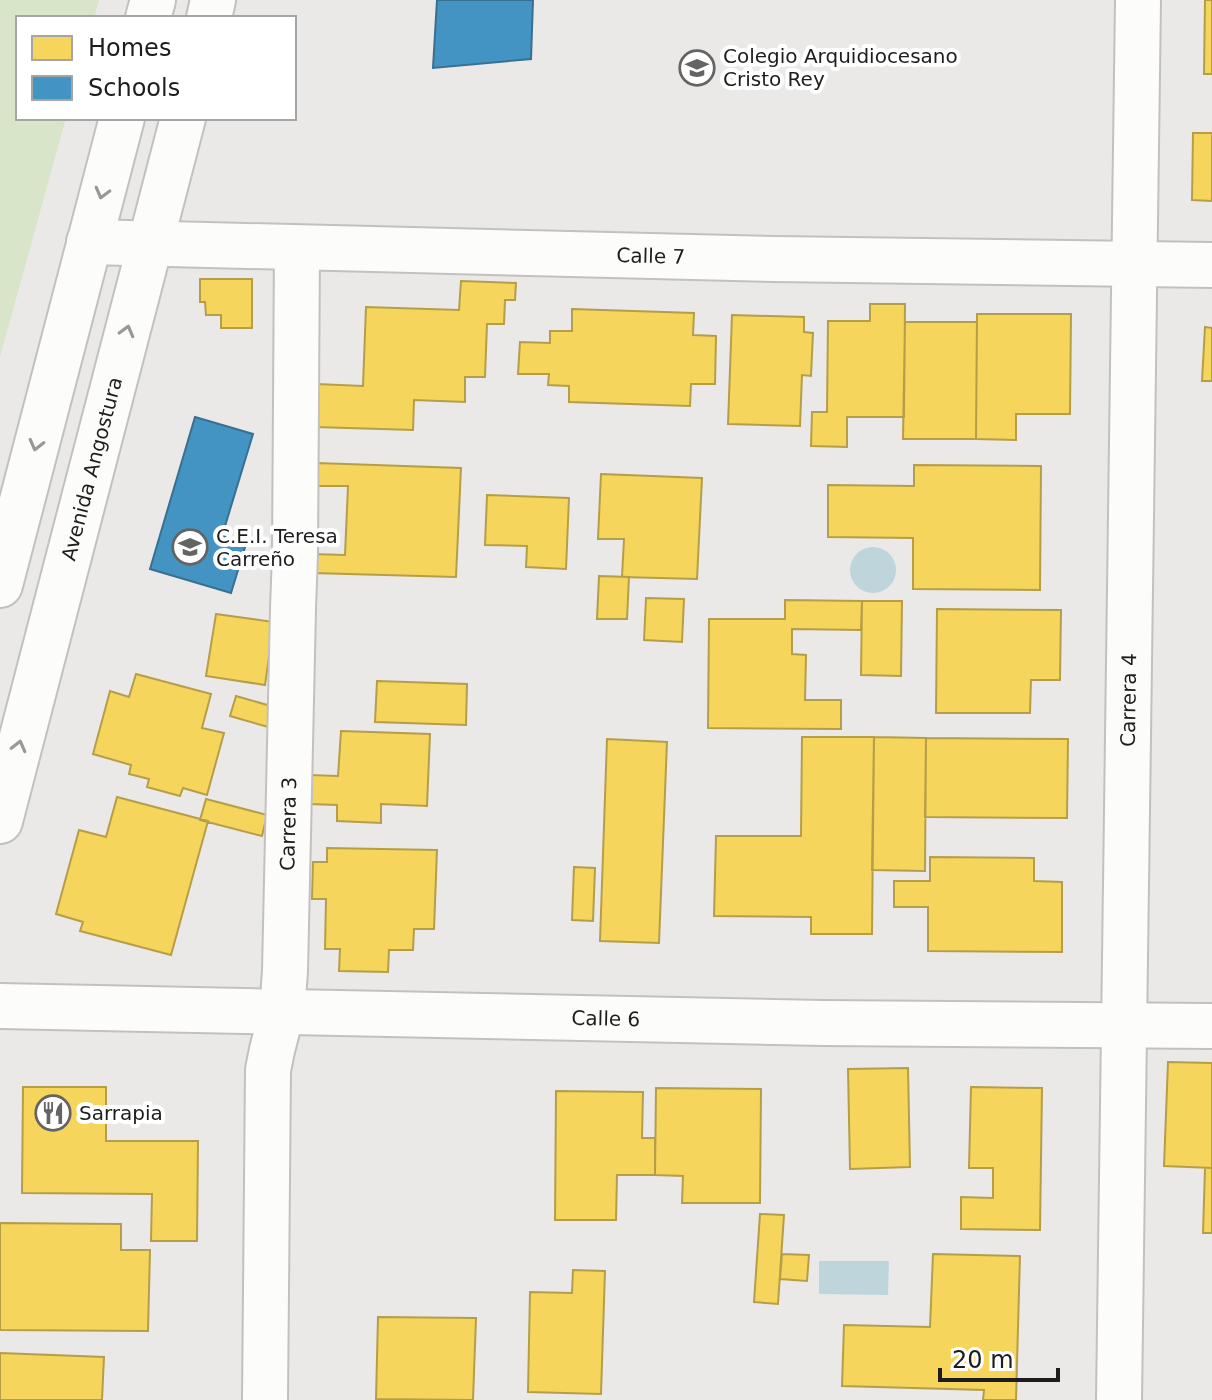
<svg xmlns="http://www.w3.org/2000/svg" width="1212" height="1400" viewBox="0 0 1212 1400" font-family="'DejaVu Sans',sans-serif">
	<style>
		.grass { fill: #d8e5c9 }
		.water { fill: #bed5db }
		.homes { fill: #f6d55c; stroke: #b59e49; stroke-width: 2 }
		.schools { fill: #4393c3; stroke: #387091; stroke-width: 2 }
		.lines { fill: none; stroke-linecap: round; stroke-linejoin: round }
		.minor-casing { stroke: #c2c1c0; stroke-width: 48 }
		.minor { stroke: #fcfcfb; stroke-width: 44 }
		.oneway { stroke: #989897 }
		.labels { text-anchor: middle; dominant-baseline: central; stroke-width: 8; stroke-linejoin: round; paint-order: stroke }
		.poi-label { font-size: 20px; fill: #1d1d1d; stroke: #fff; text-anchor: start }
		.street-label { font-size: 20px; fill: #1d1d1d; stroke: #fff }
	</style>
	<rect width="100%" height="100%" fill="#ebe9e7"/>
	<!-- grass -->
	<path class="grass" d="M0,0H99L94,18H18V118H66L0,357Z"/>
	<!-- water -->
	<path class="water" d="M850 570a23 23 0 1 1 46 0a23 23 0 1 1-46 0Z
		M819,1261H889L888,1295L819,1294Z"/>
	<!-- homes -->
	<path class="homes" d="M1205,0H1212V74H1204Z
		M1193,133H1212V201L1192,200Z
		M200,279H252V328H221V315H206L205,302H200Z
		M461,281L516,283L515,300H505L504,324H487L485,377H465V402L414,400L413,430L315,427L317,384L363,386L366,307L459,310Z
		M870,304H905L904,417H847V447L811,446L812,412H827L828,321H870Z
		M572,309L694,313L693,335L716,336L715,384H691L690,406L569,402V386L548,385L549,374H518L520,342L550,343V331H572Z
		M977,314H1071L1070,414H1016V440L976,439Z
		M732,315L804,317V332L813,333L811,376L802,375L800,426L728,424Z
		M905,322H977L976,439H903Z
		M1205,327L1212,328V381H1202Z
		M317,463L461,468L456,577L312,573V554L345,555L348,486H316Z
		M914,465L1041,466L1040,590L913,589V538L828,537V485L914,486Z
		M601,474L702,478L697,579L622,577L624,539H598Z
		M487,495L569,498L566,569L526,567L527,546L485,545Z
		M599,576L629,577L627,619H597Z
		M646,598L684,599L682,642L644,640Z
		M785,600L862,601L861,630L792,629V654L806,655L805,700H841V729L708,728L709,619H785Z
		M862,601H902L901,676L861,675Z
		M937,609L1061,610L1060,680H1031L1030,713H936Z
		M216,614L274,622L265,685L206,676Z
		M136,674L211,694L202,728L224,733L207,795L183,788L180,796L147,787L149,779L129,774L131,765L93,754L110,691L129,697Z
		M377,681L467,684L466,725L375,722Z
		M236,696L271,706L268,727L230,716Z
		M341,731L430,734L427,806L381,804V823L337,821V805L309,804L310,775L338,776Z
		M802,737H874L872,934H811V917L714,916L716,836H801Z
		M874,737L926,738L925,871L872,870Z
		M926,738L1068,739L1067,818L925,817Z
		M607,739L667,742L659,943L600,941Z
		M117,797L208,821L171,955L80,931L83,922L56,914L79,830L106,837Z
		M206,799L267,815L262,836L200,820Z
		M327,848L437,850L434,929H414L413,950H389L388,972L339,971L340,949H325L326,899H312L313,862H327Z
		M930,857L1034,858V881L1062,882V952L928,951V907H894V881H930Z
		M574,867L595,868L593,921L572,920Z
		M1168,1062L1212,1063V1168L1164,1166Z
		M908,1068L910,1167L850,1169L848,1069Z
		M23,1087H106V1141H198L197,1241H151L152,1194L22,1193Z
		M971,1087L1042,1088L1040,1230L961,1229V1197L993,1198V1168H969Z
		M656,1088L761,1089L760,1203H682L683,1176L655,1175Z
		M556,1091L643,1092L642,1138H655V1175H617L616,1220H555Z
		M1205,1168H1212V1233H1203Z
		M760,1214L784,1215L778,1304L754,1302Z
		M0,1223L121,1224V1250H150L148,1331L0,1330Z
		M782,1254L809,1255L807,1281L780,1279Z
		M933,1254L1020,1256L1016,1400H983L984,1390L842,1386L844,1325L930,1327Z
		M573,1270L605,1271L601,1394L528,1392L530,1292L572,1293Z
		M378,1317L476,1318L473,1400L376,1399Z
		M0,1353L104,1357L102,1400H0Z"/>
	<!-- schools -->
	<path class="schools" d="M437,0H533L531,59L433,68Z
		M195,417L253,434L222,536L246,544L231,593L150,569Z"/>
	<g class="lines">
		<defs>
			<g id="minor">
				<path d="M148,18L153,0"/>
				<path d="M209,18L213,0"/>
				<path id="s1" d="M89,242L774,259L1212,265"/>
				<path d="M0,585L122,118"/>
				<path id="s2" d="M0,821L183,118"/>
				<path id="s3" d="M0,1006L823,1023L1212,1026"/>
				<path id="s4" d="M265,1400L268,1070L272,1050L282,1012L285,971L293,609L295,554L297,248"/>
				<path id="s5" d="M1119,1400L1138,0"/>
			</g>
		</defs>
		<!-- minor casing -->
		<use href="#minor" class="minor-casing"/>
		<!-- minor -->
		<use href="#minor" class="minor"/>
	</g>
	<!-- one-way arrows -->
	<defs><path id="oneway-chevron" d="M-2-3.5L2.5 0L-2 3.5" fill="none" stroke-width="1.6" stroke-linecap="round" stroke-linejoin="round" transform="scale(2)"/></defs>
	<g class="oneway">
		<use href="#oneway-chevron" transform="translate(102 193) rotate(105)"/>
		<use href="#oneway-chevron" transform="translate(127 331) rotate(-75)"/>
		<use href="#oneway-chevron" transform="translate(36 445) rotate(104)"/>
		<use href="#oneway-chevron" transform="translate(19 746) rotate(-76)"/>
	</g>
	<!-- icons -->
	<defs>
		<symbol id="school-ring" viewBox="-11 -11 22 22"><circle r="9.5" fill="#fff" stroke="#656464" stroke-width="1.5"/><path d="M0-5L7-2L0 1L-7-2ZM-4 1L0 2.5L4 1V4Q0 6-4 4Z" fill="#656464"/></symbol>
		<symbol id="restaurant-ring" viewBox="-11 -11 22 22"><circle r="9.5" fill="#fff" stroke="#656464" stroke-width="1.5"/><path d="M-5-6h1v4h1v-4h1v4h1v-4h1v5L-1.5 .5V6h-2V.5L-5-1ZM5-6V6H3V1.5H1.5Q1.5-4 5-6Z" fill="#656464"/></symbol>
	</defs>
	<g fill-rule="evenodd">
		<use href="#school-ring" x="677" y="48" width="40" height="40"/>
		<use href="#school-ring" x="170" y="527" width="40" height="40"/>
		<use href="#restaurant-ring" x="33" y="1093" width="40" height="40"/>
	</g>
	<g class="labels">
		<!-- poi labels -->
		<g class="poi-label">
			<text x="723" y="56">Colegio Arquidiocesano<tspan x="723" dy="23">Cristo Rey</tspan></text>
			<text x="216" y="536">C.E.I. Teresa<tspan x="216" dy="23">Carreño</tspan></text>
			<text x="79" y="1113">Sarrapia</text>
		</g>
		<!-- street labels -->
		<g class="street-label">
			<text stroke="none"><textPath href="#s1" startOffset="562">Calle 7</textPath></text>
			<text stroke="none"><textPath href="#s2" startOffset="364">Avenida Angostura</textPath></text>
			<text stroke="none"><textPath href="#s5" startOffset="700">Carrera 4</textPath></text>
			<text stroke="none"><textPath href="#s4" startOffset="578">Carrera 3</textPath></text>
			<text stroke="none"><textPath href="#s3" startOffset="606">Calle 6</textPath></text>
		</g>
	</g>
	<!-- legend -->
	<rect x="16" y="16" width="280" height="104" fill="#ffffff" stroke="#a5a5a5" stroke-width="2"/>
	<rect x="32" y="36" width="40" height="24" fill="#f6d55c" stroke="#a5a5a5" stroke-width="2"/>
	<text x="88" y="56" font-size="24" fill="#1d1d1d">Homes</text>
	<rect x="32" y="76" width="40" height="24" fill="#4393c3" stroke="#a5a5a5" stroke-width="2"/>
	<text x="88" y="96" font-size="24" fill="#1d1d1d">Schools</text>
	<!-- scale -->
	<path d="M940 1368v12h118v-12" fill="none" stroke="#1d1d1d" stroke-width="4"/>
	<text x="952" y="1368" font-size="24" fill="#1d1d1d" stroke="#ffffff" stroke-width="6" paint-order="stroke">20 m</text>
</svg>
